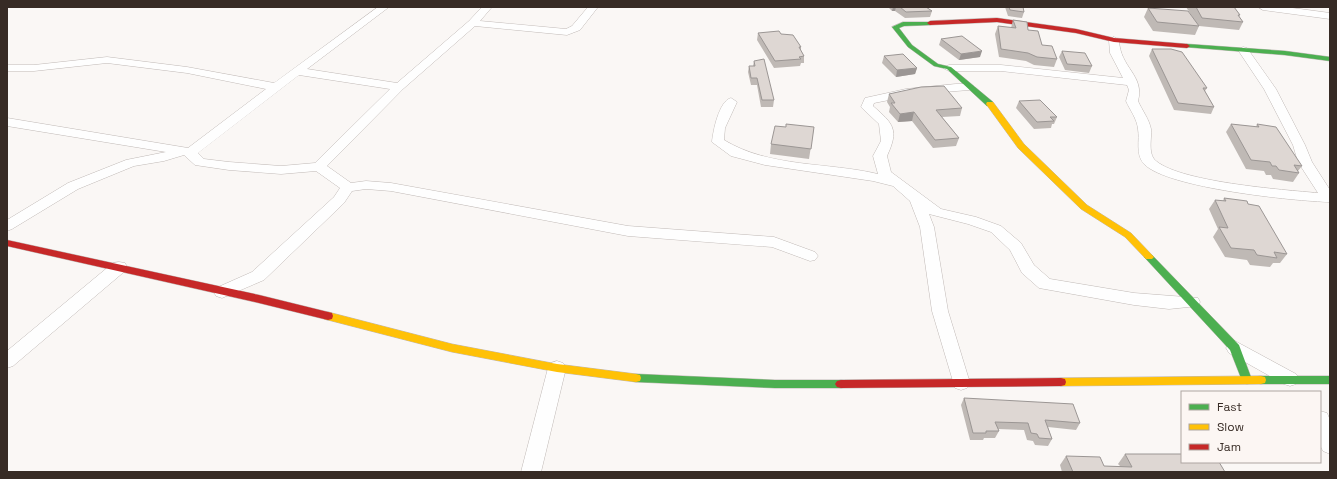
<svg xmlns="http://www.w3.org/2000/svg" width="1337" height="479" viewBox="0 0 1337 479" font-family="'Space Grotesk',sans-serif">
	<style>
		.lines { fill: none; stroke-linecap: round; stroke-linejoin: round }
		.street-casing { stroke: #c0b9b6; stroke-width: 1 }
		.fast-casing { stroke: #c0b9b6; stroke-width: 1 }
		.slow-casing { stroke: #c0b9b6; stroke-width: 1 }
		.jam-casing { stroke: #c0b9b6; stroke-width: 1 }
		.street { fill: #fefefe; fill-rule: evenodd }
		.fast { fill: #4caf50; fill-rule: evenodd }
		.slow { fill: #ffc107; fill-rule: evenodd }
		.jam { fill: #c62828; fill-rule: evenodd }
		.wall { fill: #bfb9b5 }
		.shaded-wall { fill: #9b9694 }
		.building { fill: #ded7d3; stroke: #9b9694 }
	</style>
	<rect width="100%" height="100%" fill="#faf7f5"/>
	<g class="lines">
		<defs>
			<path id="street" d="M378,7H389L307,69L397,83L469,21L482,7H492L480,21L566,29L572,26L588,7H598L580,30L567,35L475,26L403,89L327,166L351,183L366,181L391,183L628,226L774,237L815,252L818,256L815,260L810,261L772,247L628,236L391,191L366,189L352,191L344,203L264,280L222,298L216,296L214,292L216,288L252,272L334,197L340,188L316,171L281,174L229,170L195,165L184,155L164,161L134,166L78,189L12,229L7,231V220L68,183L126,160L166,152L7,126V118L188,148L266,89L187,73L107,63L34,71H7V65H34L107,57L187,67L274,83ZM299,75L390,89L315,163L281,166L229,162L204,159L198,153Z
				M1258,7H1285L1330,13V19L1263,10Z
				M1114,37L1119,40C1120,68 1145,75 1138,101C1142,110 1149,119 1151,129C1152,137 1148,151 1154,159C1175,182 1285,190 1318,193L1298,162L1293,145L1264,89L1238,50L1243,47L1247,48L1276,89L1305,145L1312,162L1330,190V202C1294,201 1167,188 1144,164C1135,154 1140,140 1138,129C1137,119 1130,110 1126,101L1129,90L1127,85L1001,71H949L943,68L949,65H1001L1123,78L1110,53L1109,40Z
				M956,84H969L975,87L969,90L919,94L874,103L873,106C894,124 899,130 887,156L891,172L941,209L976,217L1001,226L1021,243L1034,265L1050,279L1134,293L1198,298L1200,302L1198,306L1169,309L1134,305L1039,288L1022,273L1010,250L991,232L968,224L929,214L934,227L948,311L970,383L967,388L961,390L955,388L932,311L920,227L910,201L893,186L873,181L765,165L731,156L712,142C713,131 719,101 731,98L737,102L725,128L724,140C770,168 828,162 878,174L873,156L881,141L879,124L861,107L865,98L906,89Z
				M119,262L125,263L127,267L125,271L13,366L7,368V351L113,263Z
				M1235,341L1296,374L1299,379L1296,384L1290,386L1284,384L1229,353L1226,348L1229,343Z
				M557,361L563,363L566,368L541,472H521L548,368L551,363Z
				M1320,411L1327,413L1330,420V454L1323,451L1320,445Z"/>
			<path id="fast" d="M903,22H932L933,23L930,25L904,26L899,28L912,45L938,64L951,67L993,102V106H987L947,69L934,66L908,47L892,27Z
				M1187,44L1285,51L1330,57V61L1285,55L1185,47L1184,46Z
				M1149,254L1152,255L1239,345L1252,380L1251,383L1247,384L1243,383L1230,350L1146,259L1144,257Z
				M636,374L775,380H841L845,381L847,384L845,387L841,388H775L636,382L632,381L631,378L632,375Z
				M1261,376H1330V384H1261L1257,383L1256,380L1257,377Z"/>
			<path id="slow" d="M987,102H993L1024,144L1087,205L1131,233L1152,255L1154,257L1152,259H1146L1125,237L1081,209L1018,148L986,104Z
				M328,312L452,344L557,364L636,374L640,375L641,378L640,381L636,382L557,372L452,352L324,319L323,316L324,313Z
				M1261,376L1265,377L1266,380L1265,383L1261,384L1061,386L1057,385L1056,382L1057,379L1061,378Z"/>
			<path id="jam" d="M997,18L1076,29L1114,38L1187,44L1190,46L1187,48L1114,42L1076,33L997,22L930,25L927,23L930,21Z
				M7,240L259,295L328,312L332,313L333,316L332,319L328,320L259,303L7,246Z
				M1061,378L1065,379L1066,382L1065,385L1061,386L841,388L837,387L835,384L837,381L841,380Z"/>
		</defs>
		<!-- street casing -->
		<use href="#street" class="street-casing"/>
		<!-- fast casing -->
		<use href="#fast" class="fast-casing"/>
		<!-- slow casing -->
		<use href="#slow" class="slow-casing"/>
		<!-- jam casing -->
		<use href="#jam" class="jam-casing"/>
		<!-- street -->
		<use href="#street" class="street"/>
		<!-- fast -->
		<use href="#fast" class="fast"/>
		<!-- slow -->
		<use href="#slow" class="slow"/>
		<!-- jam -->
		<use href="#jam" class="jam"/>
	</g>
	<!-- wall -->
	<path class="wall" d="M888,7H926L932,11L930,17L905,18L895,11H892Z
		M1005,7H1023L1024,12L1022,18L1008,16Z
		M1186,7H1234L1240,15L1239,16L1243,22L1239,30L1199,26L1195,35L1153,31L1144,17L1148,8L1193,18Z
		M1013,20L1028,30L1042,45L1057,59L1054,67L1034,65L1026,61L999,57L995,34L998,26L1011,28Z
		M758,33L781,34L801,47V51L804,56V63H801L800,66L774,68L757,40Z
		M941,39L980,57L959,60L939,45Z
		M1152,49L1207,88L1205,91L1214,107L1211,114L1174,110L1149,56Z
		M1062,51L1092,66L1089,73L1065,70L1059,57Z
		M884,56L917,68L915,74L896,77L882,63Z
		M754,61L774,100L773,107H761L757,85H751L748,72L749,66H753Z
		M889,94L962,108L960,116L942,117L959,138L956,146L933,148L912,121L898,122L889,112L890,107L887,102Z
		M1019,101L1057,117L1054,124H1052L1051,128L1034,129L1016,108Z
		M1231,124L1256,127L1257,124L1302,166L1298,171L1299,173L1293,182L1273,179L1271,175H1266L1264,171L1246,169L1226,132Z
		M786,127H814L809,159L770,154L771,144Z
		M1224,198L1248,204L1287,254L1280,263H1273L1270,267L1250,265L1247,260L1225,257L1213,237L1218,229L1209,209L1215,200L1223,201Z
		M964,398L1080,423L1076,430L1048,427L1052,439L1048,446L1035,445L1033,441L1027,440L1024,430L998,429L999,431L995,438H984L983,440H970L961,405Z
		M1125,454L1225,472H1062L1060,465L1066,456L1104,466H1120L1118,464Z"/>
	<!-- shaded-wall -->
	<path class="shaded-wall" d="M893,7H896L895,11H892Z
		M982,51L980,57L959,60L961,54Z
		M917,68L915,74L896,77L897,70Z
		M914,112L912,121L898,122L900,114Z"/>
	<!-- building -->
	<path class="building" d="M900,7H926L932,11L906,12Z
		M1009,7H1023L1024,12L1010,10Z
		M1196,7H1234L1240,15H1238L1243,22L1202,18Z
		M1148,8L1188,11L1199,26L1157,22Z
		M1013,20L1027,22L1028,30L1038,31L1042,45L1052,46L1057,59L1037,57L1028,53L1001,49L998,26L1016,28Z
		M779,31L781,34L793,35L801,47H799L804,56L799,57L801,59L775,61L758,33Z
		M962,36L982,51L961,54L941,39Z
		M1152,49H1171L1182,52L1207,88H1203L1214,107L1178,103Z
		M1062,51L1085,53L1092,66L1067,64Z
		M903,54L917,68L897,70L884,56Z
		M764,59L774,100H762L757,78H751L749,66H755L754,61Z
		M944,86L962,108L936,110L959,138L935,140L914,112L900,114L891,103H895L889,94L921,87Z
		M1040,100L1057,117H1050L1054,121L1037,122L1019,101Z
		M786,124L814,127L811,149L771,144L775,126L786,127Z
		M1231,124L1259,127L1257,124L1276,127L1302,166L1294,165L1299,173L1279,170L1276,166H1272L1270,162L1251,160Z
		M1224,198L1247,201L1248,204L1259,206L1287,254L1274,252L1277,258L1257,255L1254,250L1231,248L1219,227L1228,228L1215,200L1226,201Z
		M964,398L1073,404L1080,423L1045,420L1052,439L1039,438L1037,434L1031,433L1028,423L995,422L999,431H986V433H973Z
		M1125,454H1182V462H1219L1225,472H1073L1066,456L1100,457L1104,466L1132,467Z"/>
	<!-- border -->
	<rect width="1337" height="479" fill="none" stroke="#372b25" stroke-width="16"/>
	<!-- legend -->
	<rect x="1181" y="391" width="140" height="72" fill="#fcf6f3" stroke="#ada5a1"/>
	<rect x="1189" y="404" width="20" height="6" fill="#4caf50" stroke="#ada5a1"/>
	<text x="1217" y="411" font-size="12" fill="#372b25">Fast</text>
	<rect x="1189" y="424" width="20" height="6" fill="#ffc107" stroke="#ada5a1"/>
	<text x="1217" y="431" font-size="12" fill="#372b25">Slow</text>
	<rect x="1189" y="444" width="20" height="6" fill="#c62828" stroke="#ada5a1"/>
	<text x="1217" y="451" font-size="12" fill="#372b25">Jam</text>
</svg>
